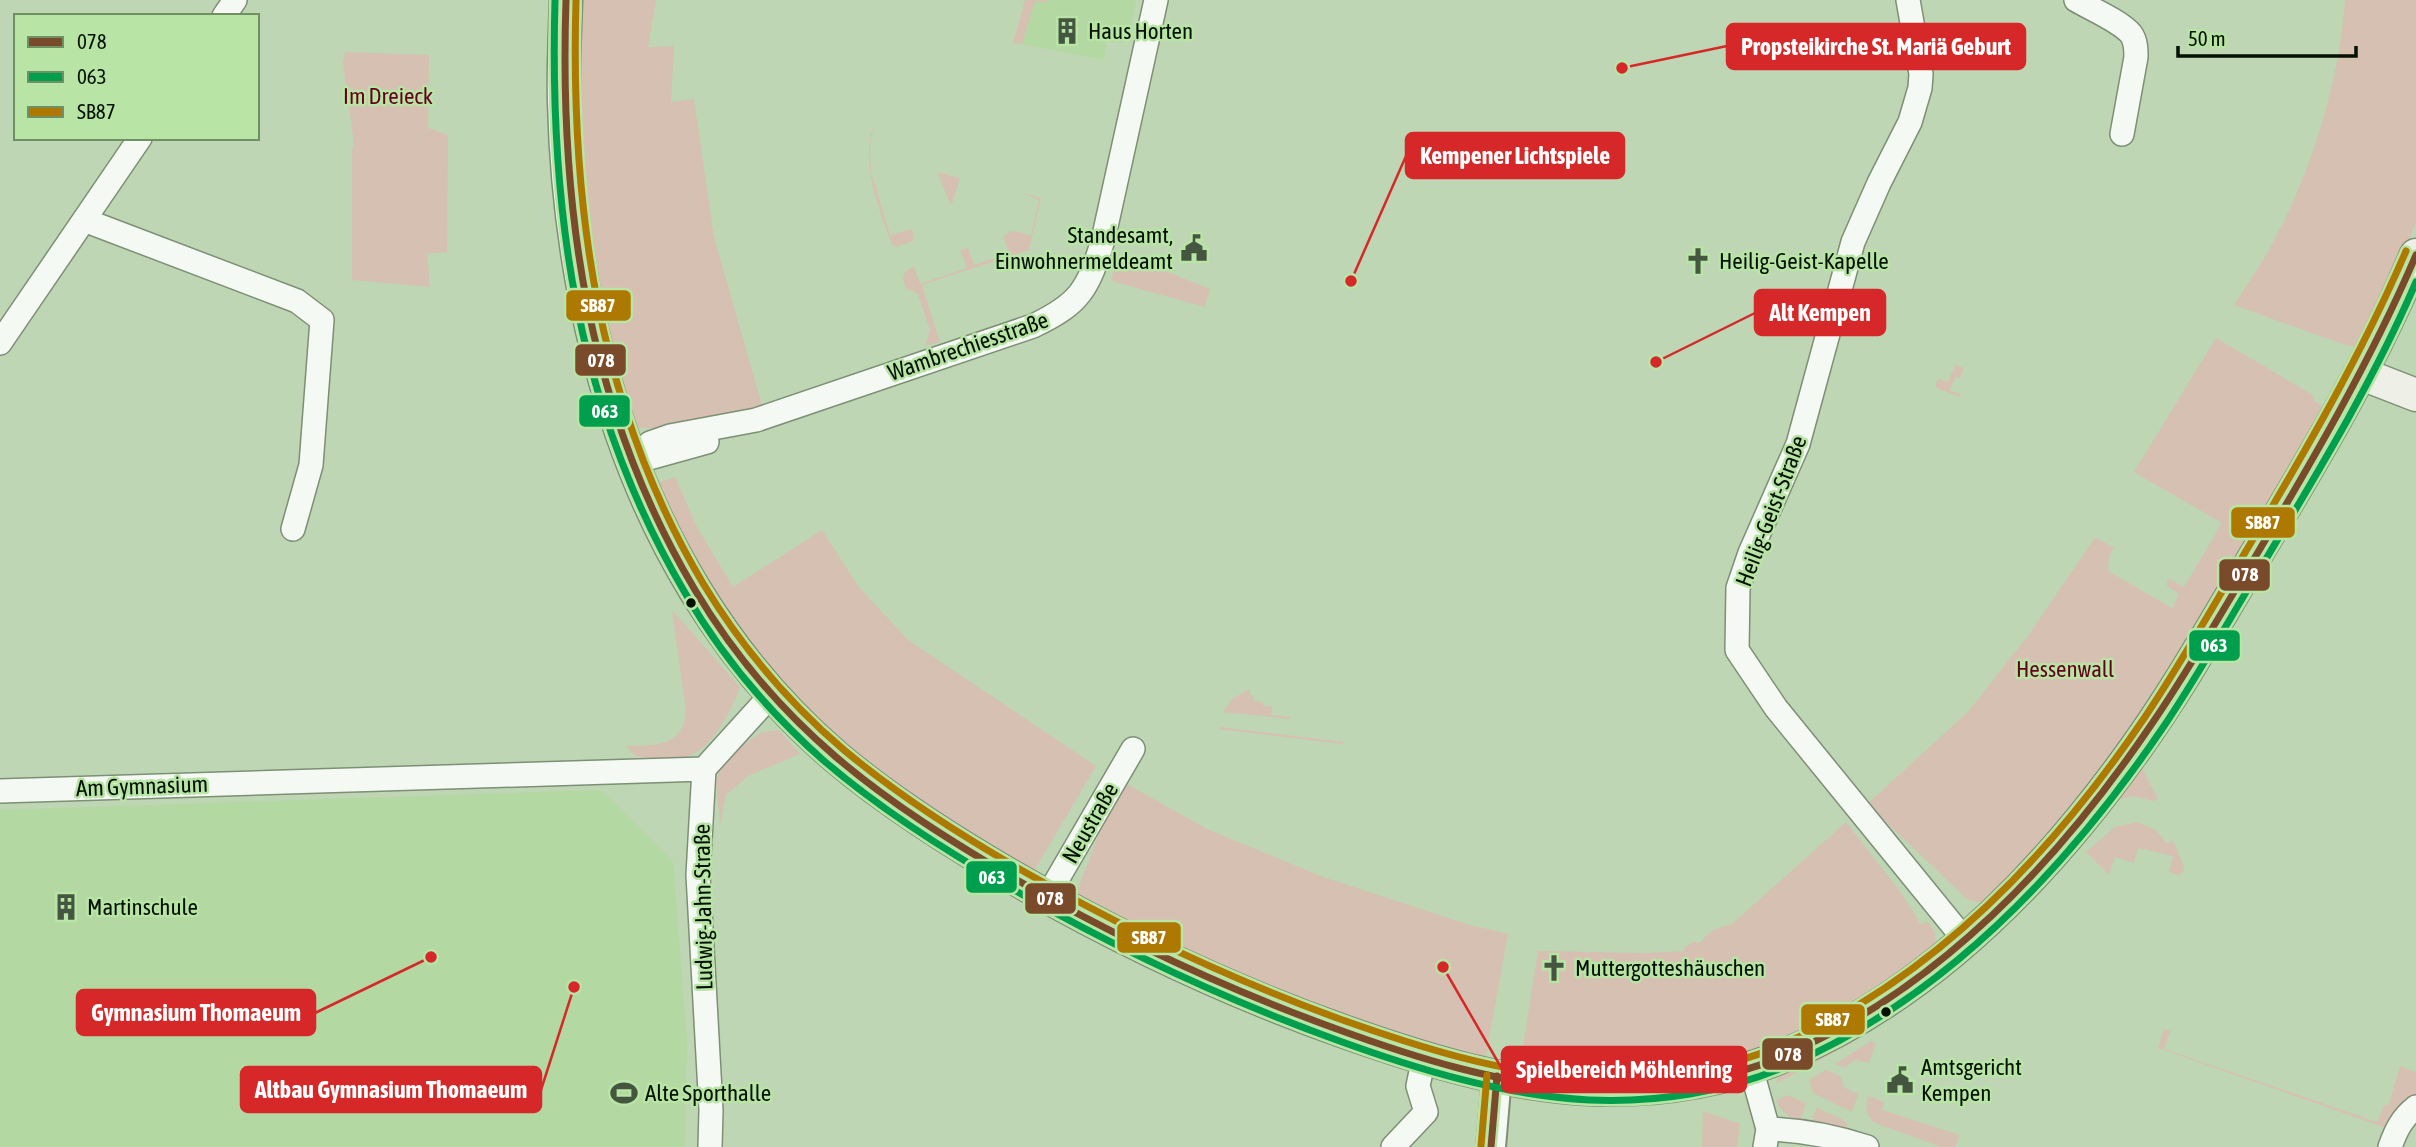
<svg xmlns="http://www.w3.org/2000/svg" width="2416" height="1147" viewBox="0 0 2416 1147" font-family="'Asap Condensed',sans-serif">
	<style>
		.built { fill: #b3d8a2 }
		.green { fill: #d6c0b1 }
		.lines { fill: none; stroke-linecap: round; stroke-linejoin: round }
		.minor-casing { stroke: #7d8f75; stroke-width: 26 }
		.tertiary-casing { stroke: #7d8f75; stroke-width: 32 }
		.secondary-casing { stroke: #7d8f75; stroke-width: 35 }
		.minor { stroke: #f5f9f4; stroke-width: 23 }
		.tertiary { stroke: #f5f9f4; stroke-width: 28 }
		.secondary { stroke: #eef0e8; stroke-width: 32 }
		.bus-1-casing { stroke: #b8e4a5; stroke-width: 12 }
		.bus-2-casing { stroke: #b8e4a5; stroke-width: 12 }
		.bus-3-casing { stroke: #b8e4a5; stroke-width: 12 }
		.bus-1 { stroke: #7a4b2a; stroke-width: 7 }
		.bus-2 { stroke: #009f4d; stroke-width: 7 }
		.bus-3 { stroke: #ae7900; stroke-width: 7 }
		.bus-dot { fill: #031100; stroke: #b8e4a5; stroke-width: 2.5 }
		.labels { text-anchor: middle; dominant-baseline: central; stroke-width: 5; stroke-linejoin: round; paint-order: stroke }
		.poi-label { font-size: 23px; fill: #031100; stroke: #b8e4a5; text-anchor: start }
		.park-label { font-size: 23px; fill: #66001a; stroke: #b8e4a5 }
		.street-label { font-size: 23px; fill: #031100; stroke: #b8e4a5 }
		.leader { fill: none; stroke: #d62828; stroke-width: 2.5 }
		.callout-dot { fill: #d62828; stroke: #b8e4a5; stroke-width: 2.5 }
		.callout { fill: #d62828; stroke: #d62828; stroke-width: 2.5 }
		.callout-label { font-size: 24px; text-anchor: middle; font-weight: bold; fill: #fff }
		.line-badge { stroke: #b8e4a5; stroke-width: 2.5 }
		.badge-label { font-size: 19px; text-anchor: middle; font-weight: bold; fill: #fff }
	</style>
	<rect width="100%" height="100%" fill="#bed6b3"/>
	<!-- built -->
	<path class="built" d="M1047,0H1136L1131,26L1122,43L1106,41L1104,60L1022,44L1035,1L1046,3Z
		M601,790L673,862L687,1041L685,1147H0V810Z"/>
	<!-- green -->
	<path class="green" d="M574,0H656L648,47L674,46L671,102L694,99L714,237L763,409L658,429L634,427L610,341L586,225Z
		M1025,0H1047L1046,3L1035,1L1022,44L1013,43Z
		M2345,0H2416V222L2400,264L2360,348L2342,344L2234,305C2245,288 2256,272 2266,255C2309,180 2339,86 2345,0Z
		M345,52L429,55L428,128L448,135L447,252L427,254L430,287L352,280V151L354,144L343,63Z
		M874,123L870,147L871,172L890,235L912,229L914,237L913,241L895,247L892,245C878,205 860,166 874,123Z
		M937,172L960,178L952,204L950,203Z
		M1022,193L1041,198L1029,250L922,285L940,342L925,346L930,330L918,294L906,288L903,279L905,272L914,266L920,284L967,268L960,250L968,248L974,265L1009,253L1003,236L1012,231L1031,235L1039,200Z
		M1125,255L1210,289L1205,307L1111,281L1116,260Z
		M2216,338L2313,395L2315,402L2329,409L2137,725L2041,847L1984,903L1968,900L1867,804L1968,712L2030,633L2094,539L2096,538L2114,548L2109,556L2108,571L2172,608L2179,594L2167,586V578L2184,587L2222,523L2134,472Z
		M1955,365L1964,368L1960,378L1955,377L1950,390L1961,395L1960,397L1935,387L1938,379L1948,382Z
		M675,477L697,527L733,587L822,530L858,586L908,640L1096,766L1034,871L1027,874L899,790L805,712L727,615L687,555L658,488L660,482Z
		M672,610L740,687C733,708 712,748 689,756C679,760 646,758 635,756L626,746C655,745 683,748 686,711Z
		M1250,689V695L1254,696V701L1263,702V706H1272L1271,715L1291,717L1290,719L1223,712L1232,699Z
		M1220,727L1343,742V744L1218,729Z
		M779,730L800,754L748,776L726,795L720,825L716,781L723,760L761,732Z
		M2140,764L2158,799L2154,801L2133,796L2112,801Z
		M1125,783L1207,829L1323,877L1470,925L1508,934L1486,1055L1481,1060L1424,1045L1270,991L1077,899L1076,894L1102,826Z
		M1846,822L1902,894L1921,925L1927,921L1935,933L1936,945L1892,983L1771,1049L1673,1075L1534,1073L1520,1066L1538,951L1648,953L1684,951L1685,947L1693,942L1700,943C1709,931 1716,927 1731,925Z
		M2137,822L2156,830L2167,844L2173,840L2184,867L2183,873L2178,875L2169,872L2173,856L2138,848L2134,863L2115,857L2109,875L2086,852L2115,827Z
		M2164,1029L2170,1031L2164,1049L2377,1122L2384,1105L2388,1106L2400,1066L2416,1072V1097L2389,1129L2158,1048Z
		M1852,1036L1855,1041L1775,1084L1782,1071Z
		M1871,1041L1876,1043L1869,1063L1855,1060L1844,1068L1835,1064Z
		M1826,1070L1840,1076L1845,1088L1858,1094L1852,1112L1813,1093L1809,1080Z
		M1787,1095L1806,1103L1800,1121C1788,1117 1781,1112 1776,1100Z
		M1868,1096L1884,1102L1882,1110L1960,1135L1955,1147H1941L1875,1123C1866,1116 1865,1107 1868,1096Z
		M1817,1108L1842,1119L1847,1124L1846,1129L1811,1122Z
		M1703,1111L1740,1124L1737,1147H1702Z"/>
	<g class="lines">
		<defs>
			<path id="minor" d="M1908,0L1921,74L1920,88L1910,122L1879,183L1853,242L1798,444L1750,553L1738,588L1737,650L1776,708L1964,939
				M2076,0C2091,9 2120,21 2131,34C2136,41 2136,49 2136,57L2122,134
				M224,16L235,0
				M84,220L297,301L322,320L311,465L293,529
				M0,343L140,138
				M635,462L707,442
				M632,463L650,443L670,436L756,420L1033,326C1080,304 1088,289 1103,240L1156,0
				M0,791L704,769
				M1047,897L1133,749
				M1751,1068L1768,1129L1765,1147
				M1768,1129C1803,1130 1834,1136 1867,1147
				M710,1147L711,1110L698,875L704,769L772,694
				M1393,1147L1426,1112L1418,1086L1424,1057
				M2390,1147C2396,1130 2402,1118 2416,1107"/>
			<path id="tertiary" d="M1491,1147L1497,1076"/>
			<path id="secondary" d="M566,0C565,34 563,68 564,102C568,270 607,446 695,590C733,652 781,710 836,757C895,807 963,849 1030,887C1132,945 1237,994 1348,1033C1425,1060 1506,1085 1589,1089C1657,1092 1725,1081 1788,1054C1931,993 2046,874 2135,749C2183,682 2223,609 2266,538C2321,446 2375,355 2416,255
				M2362,374L2416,395"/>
		</defs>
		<!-- minor casing -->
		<use href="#minor" class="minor-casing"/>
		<!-- tertiary casing -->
		<use href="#tertiary" class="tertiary-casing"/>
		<!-- secondary casing -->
		<use href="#secondary" class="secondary-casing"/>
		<!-- minor -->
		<use href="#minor" class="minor"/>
		<!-- tertiary -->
		<use href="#tertiary" class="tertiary"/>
		<!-- secondary -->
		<use href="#secondary" class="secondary"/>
		<defs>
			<path id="bus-1" d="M566,0C559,207 587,409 695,590C732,652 781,710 836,757C891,804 954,843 1017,880C1118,938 1224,988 1334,1028C1416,1058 1501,1085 1588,1089C1656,1092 1726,1081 1788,1054C1940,987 2059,861 2151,725C2187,673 2218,618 2251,564C2311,463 2370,363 2416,255
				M1491,1147L1497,1076"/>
			<path id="bus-2" d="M555,0C549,210 576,407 684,591C720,654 769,712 823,760C882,811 949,853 1016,891C1118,949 1224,999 1334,1039C1416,1069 1501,1095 1589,1100C1657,1103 1727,1092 1789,1065C1947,997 2069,866 2164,726C2199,674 2230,618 2263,564C2318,472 2374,380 2416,282"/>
			<path id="bus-3" d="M576,0C570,205 597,406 704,585C741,646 789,703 844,750C899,796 960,835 1023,871C1123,928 1228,978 1337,1018C1418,1047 1502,1074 1589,1078C1655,1082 1725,1071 1786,1043C1937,976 2054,851 2145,717C2180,665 2211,610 2243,556C2302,457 2360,358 2406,251
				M1481,1146L1487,1075"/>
		</defs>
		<!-- bus-1 casing -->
		<use href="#bus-1" class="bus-1-casing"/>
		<!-- bus-2 casing -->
		<use href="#bus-2" class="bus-2-casing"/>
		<!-- bus-3 casing -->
		<use href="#bus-3" class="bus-3-casing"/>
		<!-- bus-1 -->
		<use href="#bus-1" class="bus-1"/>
		<!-- bus-2 -->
		<use href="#bus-2" class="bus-2"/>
		<!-- bus-3 -->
		<use href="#bus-3" class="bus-3"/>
	</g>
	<!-- icons -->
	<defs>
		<symbol id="building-bare" viewBox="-9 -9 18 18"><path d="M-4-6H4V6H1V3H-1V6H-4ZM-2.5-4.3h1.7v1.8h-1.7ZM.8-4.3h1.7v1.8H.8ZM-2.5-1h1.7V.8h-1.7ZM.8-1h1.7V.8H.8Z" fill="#44563f" stroke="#b8e4a5" stroke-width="2.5" paint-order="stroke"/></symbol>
		<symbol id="civic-bare" viewBox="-9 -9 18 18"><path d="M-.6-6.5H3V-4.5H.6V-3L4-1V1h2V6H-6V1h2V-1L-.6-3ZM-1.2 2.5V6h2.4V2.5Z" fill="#44563f" stroke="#b8e4a5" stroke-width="2.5" paint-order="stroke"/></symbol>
		<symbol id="church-bare" viewBox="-9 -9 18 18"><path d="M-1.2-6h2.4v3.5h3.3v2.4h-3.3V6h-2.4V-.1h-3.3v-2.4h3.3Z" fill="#44563f" stroke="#b8e4a5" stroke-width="2.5" paint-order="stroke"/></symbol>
		<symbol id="stadium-bare" viewBox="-9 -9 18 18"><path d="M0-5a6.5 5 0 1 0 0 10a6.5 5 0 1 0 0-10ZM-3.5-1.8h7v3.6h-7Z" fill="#44563f" stroke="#b8e4a5" stroke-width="2.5" paint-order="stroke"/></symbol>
	</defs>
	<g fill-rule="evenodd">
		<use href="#building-bare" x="1048" y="12" width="38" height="38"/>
		<use href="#civic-bare" x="1175" y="229" width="38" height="38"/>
		<use href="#church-bare" x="1679" y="242" width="38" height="38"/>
		<use href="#building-bare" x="47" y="888" width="38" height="38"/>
		<use href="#church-bare" x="1535" y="949" width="38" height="38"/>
		<use href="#civic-bare" x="1881" y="1061" width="38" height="38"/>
		<use href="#stadium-bare" x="605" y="1074" width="38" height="38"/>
	</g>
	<!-- markers -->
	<g class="bus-dot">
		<circle cx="691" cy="603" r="6"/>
		<circle cx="1886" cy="1012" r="6"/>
	</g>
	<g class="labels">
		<!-- poi labels -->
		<g class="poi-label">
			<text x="1088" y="31">Haus Horten</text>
			<text x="1173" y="235" text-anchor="end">Standesamt,<tspan x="1173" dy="26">Einwohnermeldeamt</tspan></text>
			<text x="1719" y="261">Heilig-Geist-Kapelle</text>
			<text x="87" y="907">Martinschule</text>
			<text x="1575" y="968">Muttergotteshäuschen</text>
			<text x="1921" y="1067">Amtsgericht<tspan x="1921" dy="26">Kempen</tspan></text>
			<text x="645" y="1093">Alte Sporthalle</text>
		</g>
		<!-- park labels -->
		<g class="park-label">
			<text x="388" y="96">Im Dreieck</text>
			<text x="2065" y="669">Hessenwall</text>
		</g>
		<!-- street labels -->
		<g class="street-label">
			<text transform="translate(968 346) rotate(-19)">Wambrechiesstraße</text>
			<text transform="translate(1771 511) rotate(-69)">Heilig-Geist-Straße</text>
			<text transform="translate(142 786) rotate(-2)">Am Gymnasium</text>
			<text transform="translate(1090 823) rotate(-60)">Neustraße</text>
			<text transform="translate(703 907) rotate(-91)">Ludwig-Jahn-Straße</text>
		</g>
	</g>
	<!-- callouts -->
	<path class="leader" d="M1622 68L1727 46M1351 281L1406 156M1656 362L1755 313M431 957L315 1013M1443 967L1502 1069M574 987L541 1090"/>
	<g class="callout-dot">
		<circle cx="1622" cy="68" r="7"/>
		<circle cx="1351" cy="281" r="7"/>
		<circle cx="1656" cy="362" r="7"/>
		<circle cx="431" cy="957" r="7"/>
		<circle cx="1443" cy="967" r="7"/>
		<circle cx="574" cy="987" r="7"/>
	</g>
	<g class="callout">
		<rect x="1727" y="24" width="298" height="45" rx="7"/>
		<rect x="1406" y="133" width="218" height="45" rx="7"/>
		<rect x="1755" y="290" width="130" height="45" rx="7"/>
		<rect x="77" y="990" width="238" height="45" rx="7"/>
		<rect x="1502" y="1047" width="244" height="45" rx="7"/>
		<rect x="241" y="1067" width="300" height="45" rx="7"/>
	</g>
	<g class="callout-label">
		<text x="1876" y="55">Propsteikirche St. Mariä Geburt</text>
		<text x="1515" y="164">Kempener Lichtspiele</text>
		<text x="1820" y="321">Alt Kempen</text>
		<text x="196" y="1021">Gymnasium Thomaeum</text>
		<text x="1624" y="1078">Spielbereich Möhlenring</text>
		<text x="391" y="1098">Altbau Gymnasium Thomaeum</text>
	</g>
	<g class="line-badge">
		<rect x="565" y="289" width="67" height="33" rx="7" fill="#ae7900"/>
		<rect x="574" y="343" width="53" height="34" rx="7" fill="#7a4b2a"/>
		<rect x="578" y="394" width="53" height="34" rx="7" fill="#009f4d"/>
		<rect x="2230" y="506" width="66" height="33" rx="7" fill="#ae7900"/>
		<rect x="2218" y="558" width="53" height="34" rx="7" fill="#7a4b2a"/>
		<rect x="2188" y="629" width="53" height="33" rx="7" fill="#009f4d"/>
		<rect x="965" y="860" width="53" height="34" rx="7" fill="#009f4d"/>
		<rect x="1024" y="882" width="53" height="33" rx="7" fill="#7a4b2a"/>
		<rect x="1116" y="921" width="66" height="33" rx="7" fill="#ae7900"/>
		<rect x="1800" y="1003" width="66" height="33" rx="7" fill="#ae7900"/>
		<rect x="1761" y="1037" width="53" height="34" rx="7" fill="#7a4b2a"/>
	</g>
	<g class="badge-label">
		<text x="598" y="312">SB87</text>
		<text x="601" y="367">078</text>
		<text x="605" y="418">063</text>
		<text x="2263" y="529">SB87</text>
		<text x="2245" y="581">078</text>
		<text x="2214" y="652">063</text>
		<text x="992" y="884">063</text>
		<text x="1050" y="905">078</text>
		<text x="1149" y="944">SB87</text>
		<text x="1833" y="1026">SB87</text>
		<text x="1788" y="1061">078</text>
	</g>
	<!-- legend -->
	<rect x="14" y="14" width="245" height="126" fill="#b8e4a5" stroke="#709063" stroke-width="2"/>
	<rect x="28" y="37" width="35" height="10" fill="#7a4b2a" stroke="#709063" stroke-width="2"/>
	<text x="77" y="49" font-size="21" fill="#031100">078</text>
	<rect x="28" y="72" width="35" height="10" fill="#009f4d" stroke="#709063" stroke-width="2"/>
	<text x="77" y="84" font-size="21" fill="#031100">063</text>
	<rect x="28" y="107" width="35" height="10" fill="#ae7900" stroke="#709063" stroke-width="2"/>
	<text x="77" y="119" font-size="21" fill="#031100">SB87</text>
	<!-- scale -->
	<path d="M2178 46v10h178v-10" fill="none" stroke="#031100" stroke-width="3.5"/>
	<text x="2188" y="46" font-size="21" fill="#031100" stroke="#b8e4a5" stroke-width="5" paint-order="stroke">50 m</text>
</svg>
